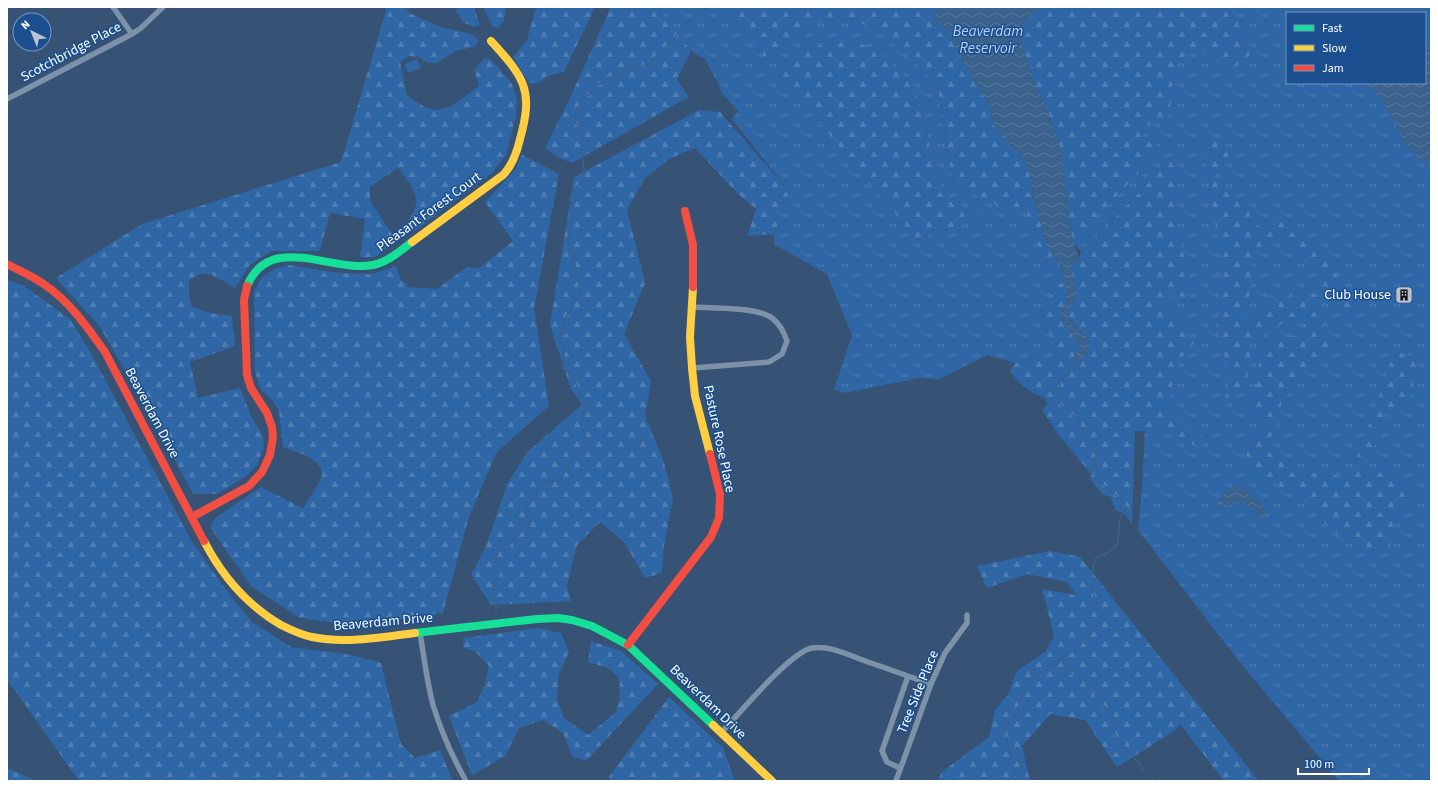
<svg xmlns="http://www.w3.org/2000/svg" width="1438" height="788" viewBox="0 0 1438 788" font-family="'Source Sans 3',sans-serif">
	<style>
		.grass { fill: url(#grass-tufts); fill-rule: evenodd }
		.forest { fill: url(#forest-firs) }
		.green { fill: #2f66a5 }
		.water { fill: url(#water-waves) }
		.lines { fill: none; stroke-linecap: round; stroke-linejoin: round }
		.stream { stroke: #3b618d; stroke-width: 1.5 }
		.street { stroke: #7d92a8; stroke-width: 5.5 }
		.fast { stroke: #16e098; stroke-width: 8 }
		.slow { stroke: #ffcf43; stroke-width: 8 }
		.jam { stroke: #f24e42; stroke-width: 8 }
		.labels { text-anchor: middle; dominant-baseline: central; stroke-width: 3; stroke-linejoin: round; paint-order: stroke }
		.street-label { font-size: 14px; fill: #fff; stroke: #1b4f8f }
		.poi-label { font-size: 14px; fill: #fff; stroke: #1b4f8f; text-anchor: end }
		.water-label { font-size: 15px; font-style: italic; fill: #b5d3f5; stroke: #1b4f8f }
	</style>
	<defs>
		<pattern id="grass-tufts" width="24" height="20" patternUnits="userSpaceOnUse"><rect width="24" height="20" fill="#2f66a5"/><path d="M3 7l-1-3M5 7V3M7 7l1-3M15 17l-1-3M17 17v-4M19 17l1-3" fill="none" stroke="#4e7db2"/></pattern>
		<pattern id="forest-firs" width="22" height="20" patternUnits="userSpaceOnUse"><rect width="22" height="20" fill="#2f66a5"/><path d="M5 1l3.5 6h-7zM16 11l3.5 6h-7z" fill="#4e7db2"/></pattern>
		<pattern id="water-waves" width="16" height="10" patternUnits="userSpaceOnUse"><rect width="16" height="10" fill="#3b618d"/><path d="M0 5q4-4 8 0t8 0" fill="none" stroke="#58799e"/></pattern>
	</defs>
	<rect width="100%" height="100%" fill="#365274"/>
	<!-- grass -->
	<path class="grass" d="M656,7H726L764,57L822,21L853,19L883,35L911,58L937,84L953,185L994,203L1002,213L1021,206L1035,228L1039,256L1044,263L1053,255C1059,262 1064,270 1065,279L1041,305L1042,324L1051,335V345L1058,356L1055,359H1033L1015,363L988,355L939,379L919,378L845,393L834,390L852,335L827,274L775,245L774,234L789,191L732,119L738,111L721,92L719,85L704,58C690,56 666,19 656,7ZM925,125L938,182L953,204L983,217L917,240Z
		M1184,7H1431V778L1425,781H1339L1238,660L1138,530L1142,486L1145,429V186L1081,252L1073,241L1144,165L1142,124ZM1287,13H1425V83H1287Z"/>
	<!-- forest -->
	<path class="forest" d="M387,7H406L409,13L441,27L471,34L477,38L478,43L474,47L455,51L437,63H428L419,57L409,56L400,62L407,95C415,101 425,109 435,110C451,111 467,94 479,86L474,69L485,58L491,59L512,84L517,100L516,116L506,155L492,173L414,231L408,228C408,217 411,219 414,211C421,193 408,181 398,168L370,187V201L397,241L375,257H360L365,219L330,213L320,251H271L249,266L235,288C218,279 206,265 189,281V297L192,307L210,313L232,316L235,346L190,362L198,398L240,388L252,418L263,436L264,448L257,465L248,475L217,494H193L147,408L100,327L56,278L142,224L341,162Z
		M457,7H474L480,25L475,27L464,23L456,11Z
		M483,7H504C508,15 503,21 499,28L493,27Z
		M540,7H595L564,72L548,76L539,83H529L513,57L527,40L536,8Z
		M611,7H656L691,51L677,79L689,97L572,163L558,157L545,148L569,100Z
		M726,7H941L933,20L947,29L964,63L991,108L993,124L1026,161L1030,175L1033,195L1049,249L1053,255L1044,263L1039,256L1035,228L1021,206L1002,213L994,203L953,185L937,84L911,58L883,35L853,19L822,21L764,57Z
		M1040,7H1232C1236,24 1247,37 1251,53C1246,61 1239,65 1230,70L1227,68L1210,53L1199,52L1188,53L1180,60L1172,72V98L1168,119L1165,121L1144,126L1141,132L1145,140L1158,146L1155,156L1073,241L1048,111L1036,88L1023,48L1020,32L1022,23Z
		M854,40L883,55L913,84L925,125L938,182L953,204L983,217L917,240L776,70L820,45Z
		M699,110L720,112L789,191L774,234L747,236L756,209L738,194L695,148L671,158L645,178L627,210L645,283L624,334L651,381L645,416L664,462L673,499L664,545L662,573L645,578L624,542L600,522L577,545L567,586L571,601L491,605L471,575L486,546L507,484L527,452L582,405L571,389L550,325L574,177Z
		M1211,139L1221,146L1229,154L1227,159L1221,165L1215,177L1218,183C1223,186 1224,189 1228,194C1233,199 1241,200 1247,209C1251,213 1249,219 1255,224C1267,234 1278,217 1290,224C1295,226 1332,268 1336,274C1340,281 1342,287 1342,294L1354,290L1368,293L1367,297L1359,300L1355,306L1337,311L1329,304L1330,298L1335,294L1324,284L1312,264L1284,234L1278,232L1261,247L1252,260V276L1245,321L1275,309L1271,294L1286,288L1294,301L1317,293L1325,314L1309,319H1296L1280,324L1260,337L1250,338L1248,344C1257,374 1240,389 1222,411L1221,406L1223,400L1228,392V369L1216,324L1220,313L1218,301L1222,285V254L1218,243L1211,192L1205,171L1207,157L1200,142Z
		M522,155L559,174L534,308L549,406L496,453L468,520L443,613L352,625L300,618L251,586L210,527L215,518L261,487L303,508C307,501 319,485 321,478C327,459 295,452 283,447L279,411L272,400L260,388L255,372L254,292L261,278L274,269L289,265L338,273L371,274L396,266L400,278L408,287L437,289L467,267L479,268L513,241L485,202L514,171Z
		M1176,162L1177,192L1176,222L1184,255L1185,297L1169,295L1167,309L1185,321V335L1195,341L1189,351L1183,356L1179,363L1176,377L1172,383V394L1165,400L1167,405L1203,437L1205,443L1202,446H1196L1164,432L1135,431L1132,524L1125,514L1115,510L1111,497L1102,494L1090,479L1091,474L1067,445L1060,437L1042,410L1047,404L1045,398C1028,391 1020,386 1010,371L1015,363L1033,359H1055L1058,356L1051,345V335L1042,324L1041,305L1065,279L1067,299L1061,313C1064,323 1072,337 1080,344V349L1073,358L1087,355L1077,327L1071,322L1068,313V309L1074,303L1077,297L1072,277V265L1079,258L1081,252L1168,163Z
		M7,280L24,286L70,319L91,353L191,540L223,586L252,622L291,647L352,655L381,663L401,744L415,758L440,750L453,781H79L16,692L7,681Z
		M1325,321L1323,328L1331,344L1323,354L1305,367H1300L1296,377L1292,379L1286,397L1281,402V414L1268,444C1269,450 1271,456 1277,460C1293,471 1330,477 1349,476L1355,463L1377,470L1388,471L1394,480L1404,482L1414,498L1398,512L1392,530L1390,547L1383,552C1375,550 1364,550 1356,546C1335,538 1309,508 1297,489L1281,487L1255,473L1247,463L1246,450L1268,421C1260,419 1250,415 1245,407L1258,382L1259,362L1262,348L1276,339L1294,336L1302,331L1304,324Z
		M1399,353L1418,358L1408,410H1387L1367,463L1357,458L1382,388L1389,385L1388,380L1385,377L1391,361Z
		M1050,551L1080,557L1259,781H1224L1180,724L1176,730L1117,767L1085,720L1050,714L1022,746L1030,781H937L943,771L989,737L995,710L1008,695L1017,671L1045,652L1054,636L1042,589L1076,595L1067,582L1027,574L987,588L977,566Z
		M538,628L561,633L569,652L559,674L557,697L563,717L588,735L616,712L620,697L619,678L608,668L588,662L591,641L621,651L658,684L586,761L572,756L563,733L543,720L519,728L505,756L472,775L449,716L477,702L485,684L489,666L476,652L463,647L464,638Z
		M669,697L723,748L735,781H612L608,778Z
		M7,768L37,781H7Z"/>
	<!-- green -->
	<path class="green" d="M1247,7H1266V13L1251,18L1247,16L1246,12Z
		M417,59L421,68L408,73L405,64Z"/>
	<!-- water -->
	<path class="water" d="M941,7H1040L1022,23L1020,32L1023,48L1036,88L1048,111L1062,154L1070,230L1079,258L1072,265C1072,269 1072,273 1073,277C1073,283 1078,292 1077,298C1075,304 1067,307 1068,314C1070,332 1094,329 1088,351C1086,358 1080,361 1074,361L1073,358L1080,349V344C1072,337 1064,323 1061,313L1067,299L1064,273L1058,261L1049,249L1043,235L1026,161L1006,141L993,124L991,108L964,63L947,29L933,20Z
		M1425,43H1428C1431,51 1427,59 1431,69V166L1419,158L1405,143L1381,98L1368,84L1365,83H1425Z
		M1238,485L1262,504L1266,512L1265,517H1260L1255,511L1239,502L1217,510L1216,508C1219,498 1227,487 1238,485Z"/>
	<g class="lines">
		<!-- stream -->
		<path class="stream" d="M1348,7L1357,13
			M496,611V601L492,597L499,573L495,560L499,550L503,551L509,550L510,544L518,535L523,527L529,524L525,518L529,512L526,506V499H535L542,482L561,480L570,461L587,448V442L581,426V416L588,409L587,403L582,400L573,375L562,368L565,347L559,340L561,335L566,333L563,325L567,315L580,293L579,283L576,275L575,264L570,249L568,240L570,225L575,210L570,200L573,189L583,182L584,170L582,154L583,139L581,130L575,122L577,111L581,99L591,93L598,85L611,77L628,69L647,65L666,47L687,23L708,7
			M1062,659L1065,668L1070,673L1077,678L1085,679L1095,686V695L1114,718V732L1117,738L1144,770
			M1152,778L1155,781
			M1007,781L1022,765L1018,759H1010C1012,744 1005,742 1004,729L1017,714L1020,699L1025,694L1026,684L1032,676L1043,671L1079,647L1088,635L1095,628L1102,619C1093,600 1089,578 1096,558L1108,553L1117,545L1120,519L1126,507L1123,501L1098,480L1093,472L1096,455L1089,442L1083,434L1077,419L1060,404L1059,396L1060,382L1071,370L1075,360"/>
		<!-- street -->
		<path class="street" d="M113,7L132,34
			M7,99L132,34L141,28L163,7
			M692,368L769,362L782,354L787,341C784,332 780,324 772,318C758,307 710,308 692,307
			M420,633C424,657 427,682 433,705C441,731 453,758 466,781
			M721,733C739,714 790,652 812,648C830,645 851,656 868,662C889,669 910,677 931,684
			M900,768L887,762L882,751L908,676
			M896,781L931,684L945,653L967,623V615"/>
		<!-- fast -->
		<path class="fast" d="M247,286C270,231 332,273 373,265C388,262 400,251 412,242
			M415,633L537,619L558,618L572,620L592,626L628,645L713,725"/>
		<!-- slow -->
		<path class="slow" d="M412,242L503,175C512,166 517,152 520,139C534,90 524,77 491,41
			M693,287L690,337L692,368L695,396L710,454
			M204,541C222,576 247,605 281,625C291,630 301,635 312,637C346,644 381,637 415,633
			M713,725L772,781"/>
		<!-- jam -->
		<path class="jam" d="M685,211L693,245V287
			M7,264C20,271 33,276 45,285C70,302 88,328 105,352L204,541
			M192,517L249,486L262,472L270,455L273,437L272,427L267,413L251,388L247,375L244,300L247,286
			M628,645L711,537L719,518L720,494L710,454"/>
	</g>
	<!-- icons -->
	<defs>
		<symbol id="building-square" viewBox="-11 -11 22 22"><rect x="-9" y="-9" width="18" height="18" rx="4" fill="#b9c2ce" stroke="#1b4f8f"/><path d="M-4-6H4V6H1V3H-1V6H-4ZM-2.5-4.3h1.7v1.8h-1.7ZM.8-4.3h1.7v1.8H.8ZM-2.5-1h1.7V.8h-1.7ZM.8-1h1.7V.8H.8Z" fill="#111"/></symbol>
	</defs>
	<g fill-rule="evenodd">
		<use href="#building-square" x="1394" y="285" width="20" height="20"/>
	</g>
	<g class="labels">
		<!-- street labels -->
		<g class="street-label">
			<text transform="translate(71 52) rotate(-28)">Scotchbridge Place</text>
			<text transform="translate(429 212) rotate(-36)">Pleasant Forest Court</text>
			<text transform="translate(152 413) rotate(62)">Beaverdam Drive</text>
			<text transform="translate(719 439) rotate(78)">Pasture Rose Place</text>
			<text transform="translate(383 622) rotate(-5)">Beaverdam Drive</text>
			<text transform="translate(918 692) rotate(-68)">Tree Side Place</text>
			<text transform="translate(708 702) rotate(44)">Beaverdam Drive</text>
		</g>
		<!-- poi labels -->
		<g class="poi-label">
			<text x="1391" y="295">Club House</text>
		</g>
		<!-- water labels -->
		<g class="water-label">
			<text x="988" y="31">Beaverdam<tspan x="988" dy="17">Reservoir</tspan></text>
		</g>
	</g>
	<!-- border -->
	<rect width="1438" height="788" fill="none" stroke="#ffffff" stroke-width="16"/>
	<!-- legend -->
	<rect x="1286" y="12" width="140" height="72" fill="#1b4f8f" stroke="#7695bc"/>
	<rect x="1294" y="25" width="20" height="6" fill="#16e098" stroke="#7695bc"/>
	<text x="1322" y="32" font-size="12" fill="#ffffff">Fast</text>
	<rect x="1294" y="45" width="20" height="6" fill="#ffcf43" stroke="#7695bc"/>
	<text x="1322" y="52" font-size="12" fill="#ffffff">Slow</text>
	<rect x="1294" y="65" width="20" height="6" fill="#f24e42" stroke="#7695bc"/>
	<text x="1322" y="72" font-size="12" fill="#ffffff">Jam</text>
	<!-- north arrow -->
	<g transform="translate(32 32) rotate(317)"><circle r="19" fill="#1b4f8f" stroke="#7695bc"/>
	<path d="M0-3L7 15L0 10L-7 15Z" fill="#b9c2ce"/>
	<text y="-6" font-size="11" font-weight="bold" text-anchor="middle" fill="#ffffff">N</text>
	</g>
	<!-- scale -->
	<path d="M1298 768v6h71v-6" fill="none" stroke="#ffffff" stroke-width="2"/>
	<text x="1304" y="768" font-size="12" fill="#ffffff" stroke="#1b4f8f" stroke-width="3" paint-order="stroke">100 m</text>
</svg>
